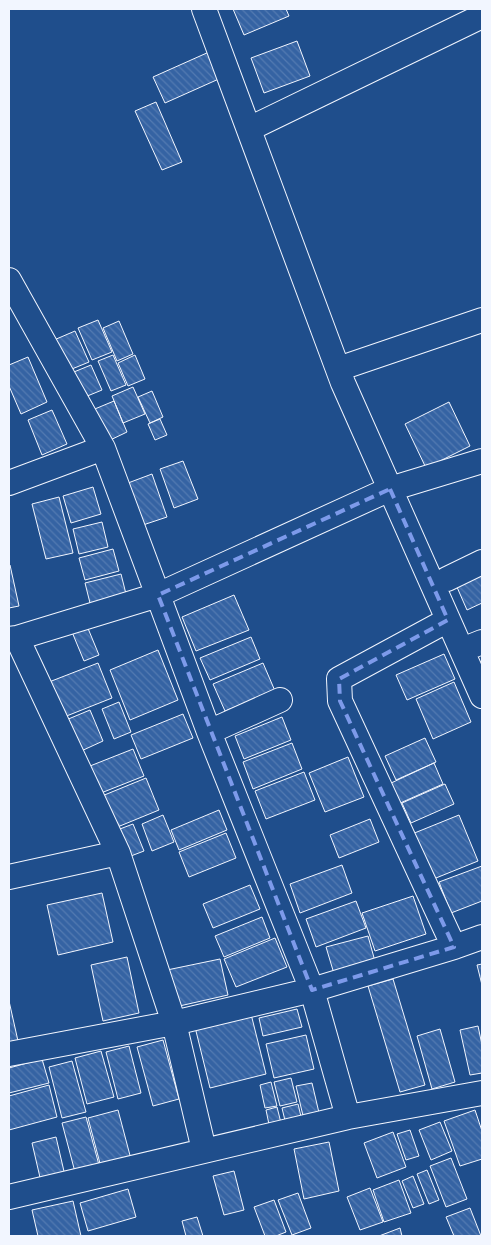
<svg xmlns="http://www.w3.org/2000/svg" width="491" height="1245" viewBox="0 0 491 1245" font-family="'Libre Baskerville',serif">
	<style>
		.building { fill: url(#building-back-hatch); stroke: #f2f6ff }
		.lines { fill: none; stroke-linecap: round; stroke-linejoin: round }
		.minor-casing { stroke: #f2f6ff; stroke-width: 26 }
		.minor { stroke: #1f4e8c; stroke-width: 24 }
		.marked { fill: none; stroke: #7d9aea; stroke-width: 4; stroke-dasharray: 10 6; stroke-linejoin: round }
	</style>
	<defs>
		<pattern id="building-back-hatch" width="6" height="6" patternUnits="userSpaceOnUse" patternTransform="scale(1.25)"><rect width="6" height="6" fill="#3563a3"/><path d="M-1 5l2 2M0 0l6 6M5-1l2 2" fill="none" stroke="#537ab1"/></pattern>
	</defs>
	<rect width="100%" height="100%" fill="#1f4e8c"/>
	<!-- building -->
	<path class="building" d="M233,9H286L289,16L244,35Z
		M297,41L310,76L264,93L251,58Z
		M209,52L221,78L165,103L153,77Z
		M156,102L182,162L162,170L135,111Z
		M98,320L112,352L92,360L78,328Z
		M119,321L133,354L117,361L103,328Z
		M75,331L89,362L67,371L54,340Z
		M113,355L126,385L111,391L98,361Z
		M135,355L145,379L128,386L118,363Z
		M28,357L47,402L21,414L9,386V365Z
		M91,365L102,390L80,399L69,374Z
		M133,387L145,414L123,423L112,396Z
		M152,391L163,417L150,423L138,397Z
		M114,401L127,432L104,443L90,411Z
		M449,402L470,446L426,468L405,424Z
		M52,410L67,444L42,455L28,420Z
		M160,419L167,435L155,440L148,424Z
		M183,461L198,499L174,508L160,469Z
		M152,474L167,517L143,525L128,483Z
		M93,487L101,514L71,523L63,496Z
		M59,497L73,553L46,559L32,504Z
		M102,522L108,547L79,554L73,529Z
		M113,549L119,571L85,580L79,558Z
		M10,565L19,606L9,608V566Z
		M482,566V603L467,610L453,578Z
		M121,574L127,598L91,607L85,583Z
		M234,595L249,630L196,651L182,617Z
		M87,626L99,655L84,661L72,632Z
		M251,637L260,659L210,680L200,658Z
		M158,650L178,700L130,720L110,670Z
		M444,654L455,679L407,700L396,675Z
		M98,663L112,698L64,717L49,682Z
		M263,663L275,691L225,711L213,684Z
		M454,682L471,722L433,739L416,699Z
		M119,702L131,732L114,739L102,709Z
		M90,710L103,741L79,752L66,720Z
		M183,714L193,738L141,759L131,735Z
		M282,717L291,740L244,759L235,736Z
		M425,738L436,762L396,780L385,756Z
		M292,743L302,769L253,789L243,762Z
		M133,749L144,776L101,793L90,766Z
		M348,757L364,797L325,812L309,773Z
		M434,763L443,784L398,804L389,784Z
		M304,772L315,800L266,819L255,791Z
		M146,778L159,810L115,828L102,796Z
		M445,784L454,804L411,823L402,803Z
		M219,810L227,830L179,850L171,830Z
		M163,815L174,842L152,851L142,824Z
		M459,815L478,861L431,880L412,834Z
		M370,819L379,842L339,858L330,835Z
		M133,824L144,851L123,859L112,832Z
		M226,833L236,858L189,877L179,852Z
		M342,865L352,893L300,913L290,884Z
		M482,866V901L451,913L439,882Z
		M250,885L260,909L213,928L203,904Z
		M102,893L113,942L58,955L47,905Z
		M413,896L426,934L375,951L362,913Z
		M356,901L366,928L316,947L306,919Z
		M262,917L270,938L224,957L215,936Z
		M368,936L376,965L335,977L326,947Z
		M275,938L287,967L236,987L224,959Z
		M127,957L139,1013L103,1021L91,965Z
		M220,959L228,995L175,1007L167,970Z
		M482,964V985L477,965Z
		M393,979L425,1085L400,1092L368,986Z
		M9,1001L18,1041L9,1043Z
		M297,1009L302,1027L263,1036L259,1018Z
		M251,1014L266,1074L210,1088L195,1027Z
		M478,1026L482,1045V1073L470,1075L460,1030Z
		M440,1029L455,1082L432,1089L417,1036Z
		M306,1035L314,1069L274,1078L266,1044Z
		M163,1040L179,1099L153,1106L137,1047Z
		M129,1046L141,1093L118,1099L106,1052Z
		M101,1051L114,1097L87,1104L75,1058Z
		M42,1059L49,1083L9,1093V1068Z
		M72,1061L86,1112L62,1118L49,1067Z
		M291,1078L297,1102L280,1106L274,1082Z
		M271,1082L277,1106L265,1108L260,1085Z
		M312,1083L320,1117L304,1120L296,1086Z
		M49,1085L57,1117L9,1130V1096Z
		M298,1104L303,1125L287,1129L282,1108Z
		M277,1107L283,1131L271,1134L266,1110Z
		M118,1110L132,1163L102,1171L88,1118Z
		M475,1110L482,1131V1159L460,1166L444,1121Z
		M86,1117L99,1165L75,1172L62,1123Z
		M440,1122L452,1151L431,1160L419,1130Z
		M410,1130L419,1156L406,1160L397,1134Z
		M393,1132L406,1167L377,1178L364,1143Z
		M56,1137L66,1180L42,1186L32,1143Z
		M329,1142L339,1191L304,1199L294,1149Z
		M451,1158L467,1199L446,1207L430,1166Z
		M427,1170L439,1200L429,1204L417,1174Z
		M234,1171L244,1210L224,1215L213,1176Z
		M413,1176L424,1204L413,1208L402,1181Z
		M399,1180L411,1213L384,1222L373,1190Z
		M370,1188L383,1222L360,1230L347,1197Z
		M128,1189L136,1217L88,1231L80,1203Z
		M298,1193L311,1228L292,1235L278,1200Z
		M274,1200L286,1232L276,1236H265L254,1207Z
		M73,1201L81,1236H38L32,1210Z
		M470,1208L481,1236H454L446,1217Z
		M197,1217L203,1236H186L182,1221Z
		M400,1228L402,1236H379Z"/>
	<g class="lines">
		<defs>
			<path id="minor" d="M204,9L343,383L482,696
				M249,129L482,16
				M9,280L103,448
				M338,369L482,320
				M9,483L103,448L209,732L312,990L348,1117
				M447,579L482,562
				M448,620L339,679L340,701L454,947
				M17,638L118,853
				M9,639L17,638L158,595L390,489L482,461
				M462,650L482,642
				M209,732L280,700
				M9,877L118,853L174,1023L204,1150
				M9,1054L174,1023L312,990L454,947L482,937
				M9,1197L348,1117L482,1093"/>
		</defs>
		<!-- minor casing -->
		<use href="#minor" class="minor-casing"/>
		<!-- minor -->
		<use href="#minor" class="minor"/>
	</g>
	<!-- marked area -->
	<path class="marked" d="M390,489L448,620L339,679L340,701L454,947L312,990L158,595Z"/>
	<!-- border -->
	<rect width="491" height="1245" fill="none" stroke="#f2f6ff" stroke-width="20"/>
</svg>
